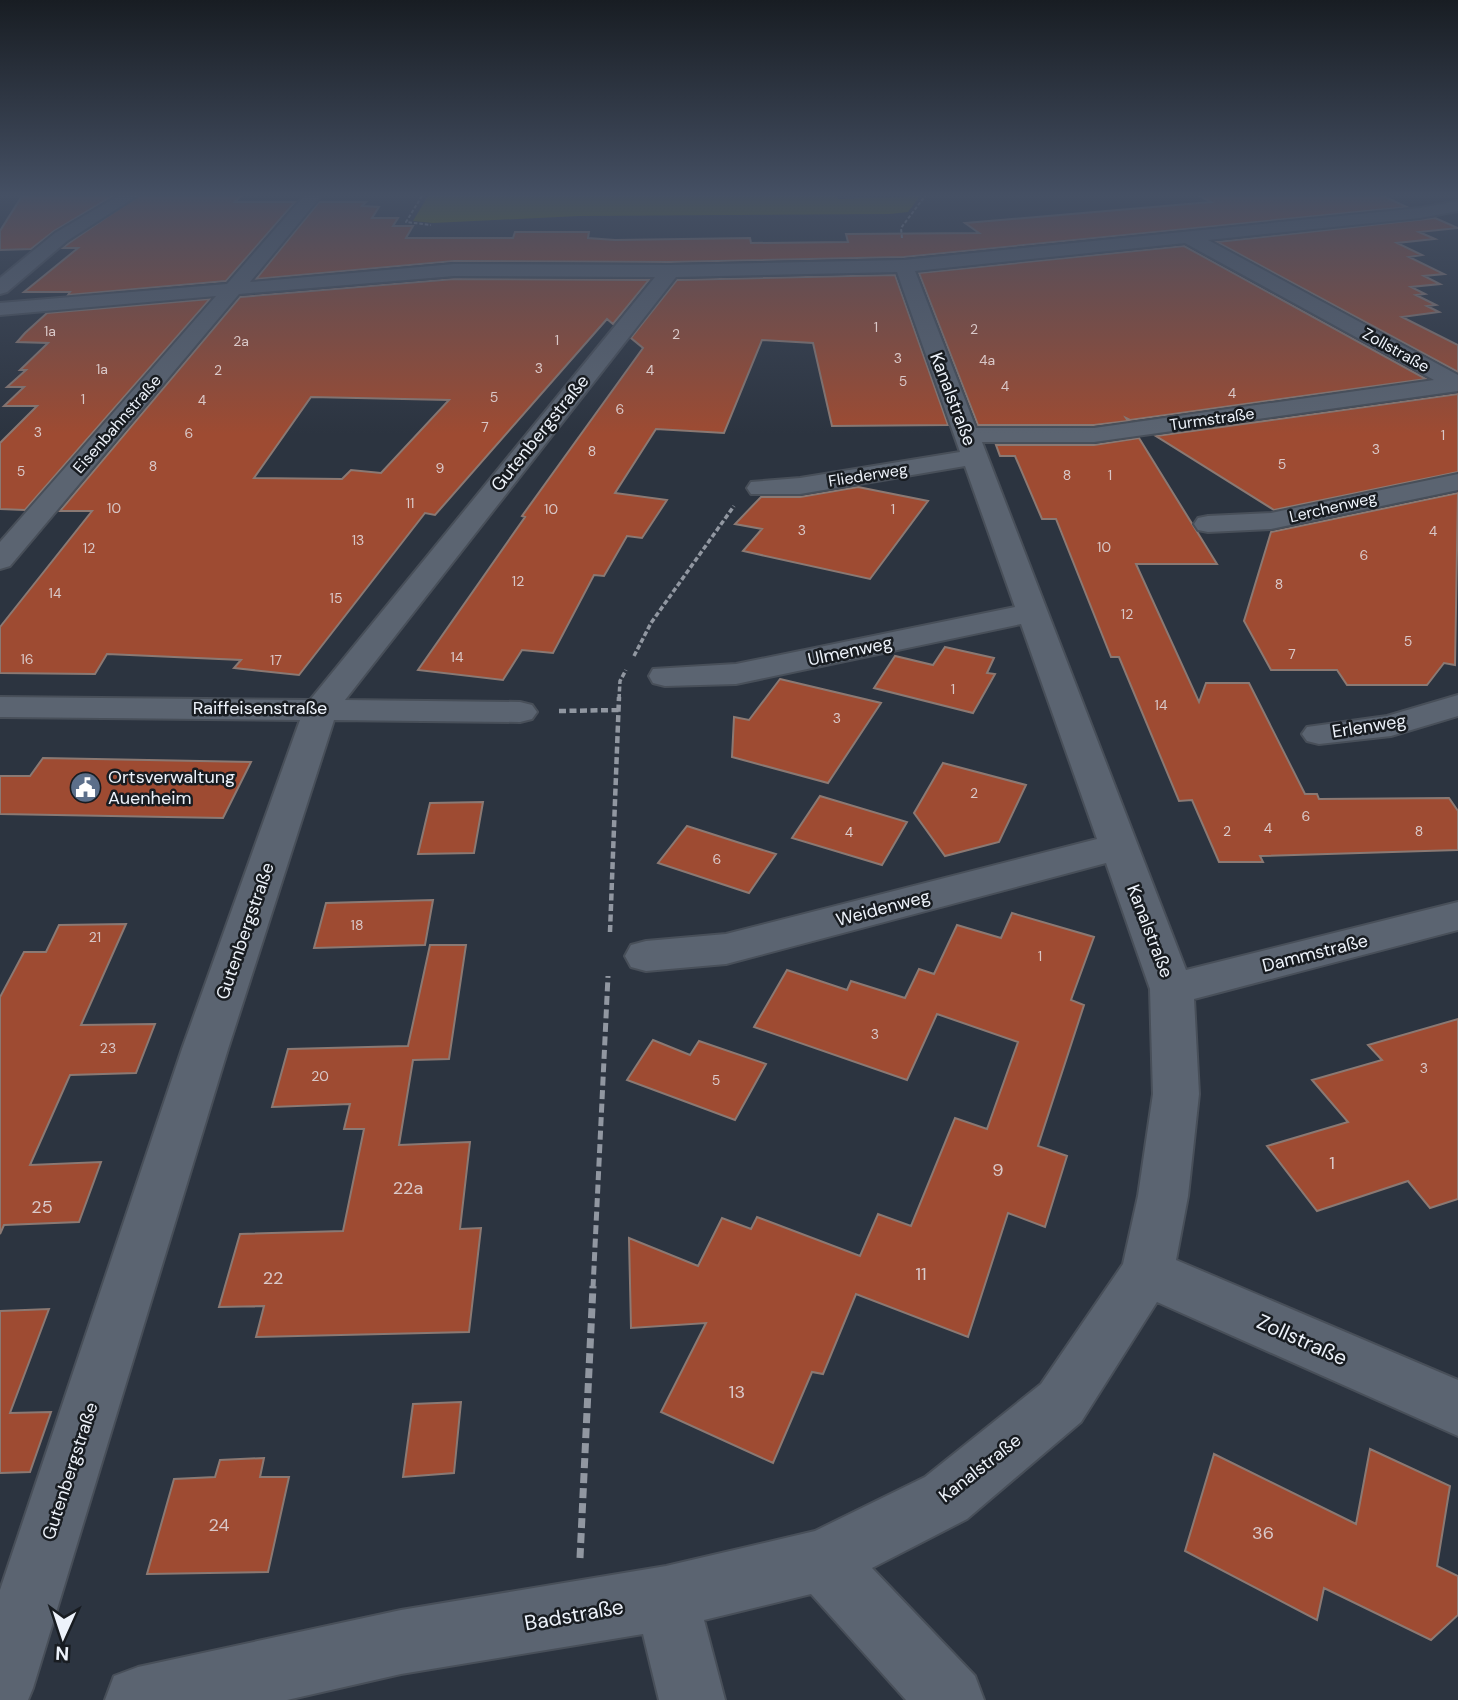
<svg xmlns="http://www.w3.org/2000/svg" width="1458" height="1700" viewBox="0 0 1458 1700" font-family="'DM Sans',sans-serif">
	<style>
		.forest { fill: #677105 }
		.building { fill: #9e4b32; stroke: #8b7973; stroke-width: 2; fill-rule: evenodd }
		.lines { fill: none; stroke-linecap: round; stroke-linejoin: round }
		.minor-casing { stroke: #484f59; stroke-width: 4 }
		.path-far4 { stroke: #9197a1; stroke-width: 2; stroke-dasharray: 3.5 2; stroke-linecap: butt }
		.path-far3 { stroke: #9197a1; stroke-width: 3.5; stroke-dasharray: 5 2.5; stroke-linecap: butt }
		.path-far2 { stroke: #9197a1; stroke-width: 4.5; stroke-dasharray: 7 3.5; stroke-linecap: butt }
		.path-far1 { stroke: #9197a1; stroke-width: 5; stroke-dasharray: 9 4.5; stroke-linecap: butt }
		.path { stroke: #9197a1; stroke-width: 7; stroke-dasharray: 10 5; stroke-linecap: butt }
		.minor { fill: #5b6471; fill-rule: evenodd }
		.labels { text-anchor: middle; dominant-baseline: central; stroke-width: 5; stroke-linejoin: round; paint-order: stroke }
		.number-label { font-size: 14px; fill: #d9c8c8 }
		.far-street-label { font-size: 16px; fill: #edf2fa; stroke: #181c21 }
		.street-label { font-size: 18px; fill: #edf2fa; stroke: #181c21 }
		.poi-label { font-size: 18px; fill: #edf2fa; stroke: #181c21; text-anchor: start }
		.near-number-label { font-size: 18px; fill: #d9c8c8 }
		.near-street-label { font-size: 21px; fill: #edf2fa; stroke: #181c21 }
	</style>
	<rect width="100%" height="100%" fill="#2c3440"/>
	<!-- forest -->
	<path class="forest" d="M428,196H837L838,199L920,196L908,212L890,214L579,216L433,223L413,221Z"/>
	<!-- building -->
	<path class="building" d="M32,195H114L54,231L31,249L0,250V231L22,196Z
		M139,195H242L235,202H295L226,281L68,295L70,292H24L78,248H63L69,243Z
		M1198,195H1381L1407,207L904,257L670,262L454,261L256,279L319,202H366L362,206L379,207L372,218H398L393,226H413L406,238H513L515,232H589L588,238L615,240L750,238L751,243L848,242L846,234L979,233L965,223L1211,202Z
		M1435,218L1458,228L1419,232L1435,239L1397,243L1422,255L1409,257L1444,274L1424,276L1440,284L1411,287L1425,294L1416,295L1436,305L1427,306L1439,312L1402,317L1458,345V372L1217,242Z
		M1184,246L1426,379L1130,420L1126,418L1128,421L1094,425H978L919,273Z
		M895,275L948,425L832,426L813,343L762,340L724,433L656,429L615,493L667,500L642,538L627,536L604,576L594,575L553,653L522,650L503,680L418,670L525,517L522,516L643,348L631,338L677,280Z
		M454,279L649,280L613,324L607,319L435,515L425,513L299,675L234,668L241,660L107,654L95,674L0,673V627L92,511H60L240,297ZM311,397L449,400L381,473L351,470L342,479L254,478Z
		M210,299L25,510L0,509V443L37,406H4L24,387H7L26,370H20L48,343L17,342L25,333L47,313Z
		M1458,394V472L1274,510L1156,436Z
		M1139,438L1217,564H1136L1199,702L1206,683H1249L1305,794H1317L1319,799L1449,798L1458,811V850L1260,856L1263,862H1219L1192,800L1179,801L1119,657H1111L1056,519H1042L1015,456H1000L996,445H1094Z
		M858,487L928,501L870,579L743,551L762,529L735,524L761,497H800Z
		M1458,493L1455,665L1444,663L1427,685H1347L1337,670H1271L1244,621L1271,532Z
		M945,647L994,658L987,673L995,674L973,713L874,688L895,656L933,665Z
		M780,679L881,703L828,783L732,757L734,717L749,720Z
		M43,758L251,762L223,818L0,814V776H30Z
		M943,763L1026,785L999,842L945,856L914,813Z
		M820,796L907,822L882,865L792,838Z
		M483,802L474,853L418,854L430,803Z
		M687,826L740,843L776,854L749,893L658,863Z
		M433,900L425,945L314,948L326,903Z
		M1012,913L1094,937L1071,1000L1084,1005L1038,1146L1067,1156L1045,1227L1008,1213L968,1337L856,1294L823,1374L812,1372L773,1463L661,1412L706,1323L631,1328L629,1238L698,1266L722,1218L751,1229L757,1217L860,1256L878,1214L911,1226L955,1118L987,1129L1018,1042L937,1014L907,1080L754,1027L787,970L847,990L851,981L905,998L919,969L934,974L957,925L1001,938Z
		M126,924L81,1025L155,1024L136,1073L70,1075L30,1165L101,1162L79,1222L4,1225L0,1234V997L24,952H46L59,925Z
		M430,945H466L449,1059L413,1060L399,1145L470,1142L460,1229L481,1228L469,1332L256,1337L264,1306L219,1307L240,1234L343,1231L364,1129H344L350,1104L272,1107L288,1049L408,1046Z
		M1458,1019V1199L1430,1208L1408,1181L1317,1211L1267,1146L1348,1122L1312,1080L1382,1060L1368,1045Z
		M653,1040L690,1055L699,1041L766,1064L735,1120L627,1080Z
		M49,1309L10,1413L51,1412L30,1472L0,1473V1311Z
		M461,1402L454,1473L403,1477L413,1404Z
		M1370,1449L1450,1486L1437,1566L1458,1576V1615L1431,1640L1324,1588L1317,1620L1185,1551L1214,1454L1356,1524Z
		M264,1458L260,1477H289L268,1572L147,1574L174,1479L215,1477L220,1460Z"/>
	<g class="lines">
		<defs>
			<path id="minor" d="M118,196H137L67,241L7,292L0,294V278L55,233Z
				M304,196H321L250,282L454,264L670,265L904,260L1420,208L1458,201V211L1420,218L1208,240L1458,375V391L1094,442H982L1186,970L1458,902V930L1194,999L1199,1094L1188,1196L1176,1260L1458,1380V1436L1157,1302L1081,1422L967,1519L872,1568L975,1676L984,1700H906L811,1594L704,1620L725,1700H659L643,1634L401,1674L287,1700H105L114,1676L138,1667L401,1610L666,1566L815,1531L925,1477L1041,1384L1123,1264L1138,1196L1153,1094L1150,989L1106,863L726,964L646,971L631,967L625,956L631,945L646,941L726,934L1097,839L1021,624L736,684L665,686L653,683L649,676L653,669L736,664L1015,607L965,466L800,494H751L747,488L751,482L800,478L960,452L897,272L676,277L345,700L520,702L532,705L537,712L532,719L520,722L334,720L228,1049L33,1688L28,1700H0V1590L182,1049L300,720L0,717V697L310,700L655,277L454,276L239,294L10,566L0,569V542L216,296L0,315V303L227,284ZM1185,243L1434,380L1094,428H976L915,271Z
				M1458,474V490L1271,529L1208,532L1198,530L1194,524L1198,518L1208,516L1271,513Z
				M1458,695V716L1391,736L1319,744L1307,741L1302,734L1307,727L1387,716Z"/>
		</defs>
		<!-- minor casing -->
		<use href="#minor" class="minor-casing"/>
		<!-- path-far4 -->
		<path class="path-far4" d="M422,196L406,222L431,225
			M902,238L901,228L925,196"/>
		<!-- path-far3 -->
		<path class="path-far3" d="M634,656L651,623L734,506
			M619,699L620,681L626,670"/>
		<!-- path-far2 -->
		<path class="path-far2" d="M559,711L619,710
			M610,932L619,697"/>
		<!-- path-far1 -->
		<path class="path-far1" d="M593,1288L608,976"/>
		<!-- path -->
		<path class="path" d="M580,1558L593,1286"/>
		<!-- minor -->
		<use href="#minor" class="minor"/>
	</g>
	<!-- sky -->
	<linearGradient id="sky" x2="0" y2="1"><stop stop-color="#181d23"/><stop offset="0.45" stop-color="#455064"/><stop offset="1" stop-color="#455064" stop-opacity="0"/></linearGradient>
	<rect width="1458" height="434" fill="url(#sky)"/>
	<!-- icons -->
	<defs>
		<symbol id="civic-disc" viewBox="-11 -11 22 22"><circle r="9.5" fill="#5c6f8a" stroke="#181c21"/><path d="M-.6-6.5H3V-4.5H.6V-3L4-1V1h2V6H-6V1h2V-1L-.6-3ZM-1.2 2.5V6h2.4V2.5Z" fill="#fff"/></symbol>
	</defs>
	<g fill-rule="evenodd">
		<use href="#civic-disc" x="68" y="770" width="35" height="35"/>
	</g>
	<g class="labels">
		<!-- number labels -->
		<g class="number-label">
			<text x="876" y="327">1</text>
			<text x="974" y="329">2</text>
			<text x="50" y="331">1a</text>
			<text x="676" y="334">2</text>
			<text x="557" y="340">1</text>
			<text x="241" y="341">2a</text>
			<text x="898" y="358">3</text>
			<text x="987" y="360">4a</text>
			<text x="539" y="368">3</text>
			<text x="102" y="369">1a</text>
			<text x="218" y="370">2</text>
			<text x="650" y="370">4</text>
			<text x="903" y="381">5</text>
			<text x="1005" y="386">4</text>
			<text x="1232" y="393">4</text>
			<text x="494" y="397">5</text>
			<text x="83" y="399">1</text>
			<text x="202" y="400">4</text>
			<text x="620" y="409">6</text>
			<text x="485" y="427">7</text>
			<text x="38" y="432">3</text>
			<text x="189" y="433">6</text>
			<text x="1443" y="435">1</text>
			<text x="1376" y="449">3</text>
			<text x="592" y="451">8</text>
			<text x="1282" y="464">5</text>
			<text x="153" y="466">8</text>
			<text x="440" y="468">9</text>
			<text x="21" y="471">5</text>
			<text x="1067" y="475">8</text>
			<text x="1110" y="475">1</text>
			<text x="410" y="503">11</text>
			<text x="114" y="508">10</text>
			<text x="551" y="509">10</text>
			<text x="893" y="509">1</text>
			<text x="802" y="530">3</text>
			<text x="1433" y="531">4</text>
			<text x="358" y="540">13</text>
			<text x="1104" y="547">10</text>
			<text x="89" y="548">12</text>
			<text x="1364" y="555">6</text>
			<text x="518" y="581">12</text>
			<text x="1279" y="584">8</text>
			<text x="55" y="593">14</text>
			<text x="336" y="598">15</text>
			<text x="1127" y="614">12</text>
			<text x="1408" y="641">5</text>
			<text x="1292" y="654">7</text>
			<text x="457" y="657">14</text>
			<text x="27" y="659">16</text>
			<text x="276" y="660">17</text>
			<text x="953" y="689">1</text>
			<text x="1161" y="705">14</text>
			<text x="837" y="718">3</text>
			<text x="974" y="793">2</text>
			<text x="1306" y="816">6</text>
			<text x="1268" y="828">4</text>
			<text x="1227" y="831">2</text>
			<text x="1419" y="831">8</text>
			<text x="849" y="832">4</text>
			<text x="717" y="859">6</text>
			<text x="357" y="925">18</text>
			<text x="95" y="937">21</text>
			<text x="1040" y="956">1</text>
			<text x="875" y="1034">3</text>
			<text x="108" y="1048">23</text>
			<text x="1424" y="1068">3</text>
			<text x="320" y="1076">20</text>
			<text x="716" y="1080">5</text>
		</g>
		<!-- far-street labels -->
		<g class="far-street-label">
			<text transform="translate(1396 350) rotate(29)">Zollstraße</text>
			<text transform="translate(1212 419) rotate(-8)">Turmstraße</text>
			<text transform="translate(117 424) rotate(-49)">Eisenbahnstraße</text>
			<text transform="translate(868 475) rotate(-9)">Fliederweg</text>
			<text transform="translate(1333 507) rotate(-13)">Lerchenweg</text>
		</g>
		<!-- street labels -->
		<g class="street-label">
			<text transform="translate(953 399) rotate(69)">Kanalstraße</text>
			<text transform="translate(540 433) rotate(-51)">Gutenbergstraße</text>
			<text transform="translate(850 651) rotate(-12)">Ulmenweg</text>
			<text x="260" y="708">Raiffeisenstraße</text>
			<text transform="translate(1369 726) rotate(-9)">Erlenweg</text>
			<text transform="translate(883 908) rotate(-15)">Weidenweg</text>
			<text transform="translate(245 931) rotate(-71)">Gutenbergstraße</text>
			<text transform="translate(1150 931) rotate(69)">Kanalstraße</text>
			<text transform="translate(1315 953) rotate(-14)">Dammstraße</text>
			<text transform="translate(980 1468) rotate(-38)">Kanalstraße</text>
			<text transform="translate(70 1471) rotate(-72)">Gutenbergstraße</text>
		</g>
		<!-- poi labels -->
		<g class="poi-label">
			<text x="108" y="777">Ortsverwaltung<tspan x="108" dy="21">Auenheim</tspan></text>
		</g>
		<!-- near-number labels -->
		<g class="near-number-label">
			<text x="1332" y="1163">1</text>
			<text x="998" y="1170">9</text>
			<text x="408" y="1188">22a</text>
			<text x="42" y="1207">25</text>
			<text x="921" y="1274">11</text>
			<text x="273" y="1278">22</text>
			<text x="737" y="1392">13</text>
			<text x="219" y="1525">24</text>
			<text x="1263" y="1533">36</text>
		</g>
		<!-- near-street labels -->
		<g class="near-street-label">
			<text transform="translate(1302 1340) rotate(24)">Zollstraße</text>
			<text transform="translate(574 1615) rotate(-10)">Badstraße</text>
		</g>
	</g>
	<!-- north arrow -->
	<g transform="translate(63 1637) rotate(183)" stroke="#181c21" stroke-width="5" paint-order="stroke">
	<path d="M0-5L12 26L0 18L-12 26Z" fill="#edf2fa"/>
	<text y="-10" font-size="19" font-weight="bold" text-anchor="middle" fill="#edf2fa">N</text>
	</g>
</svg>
